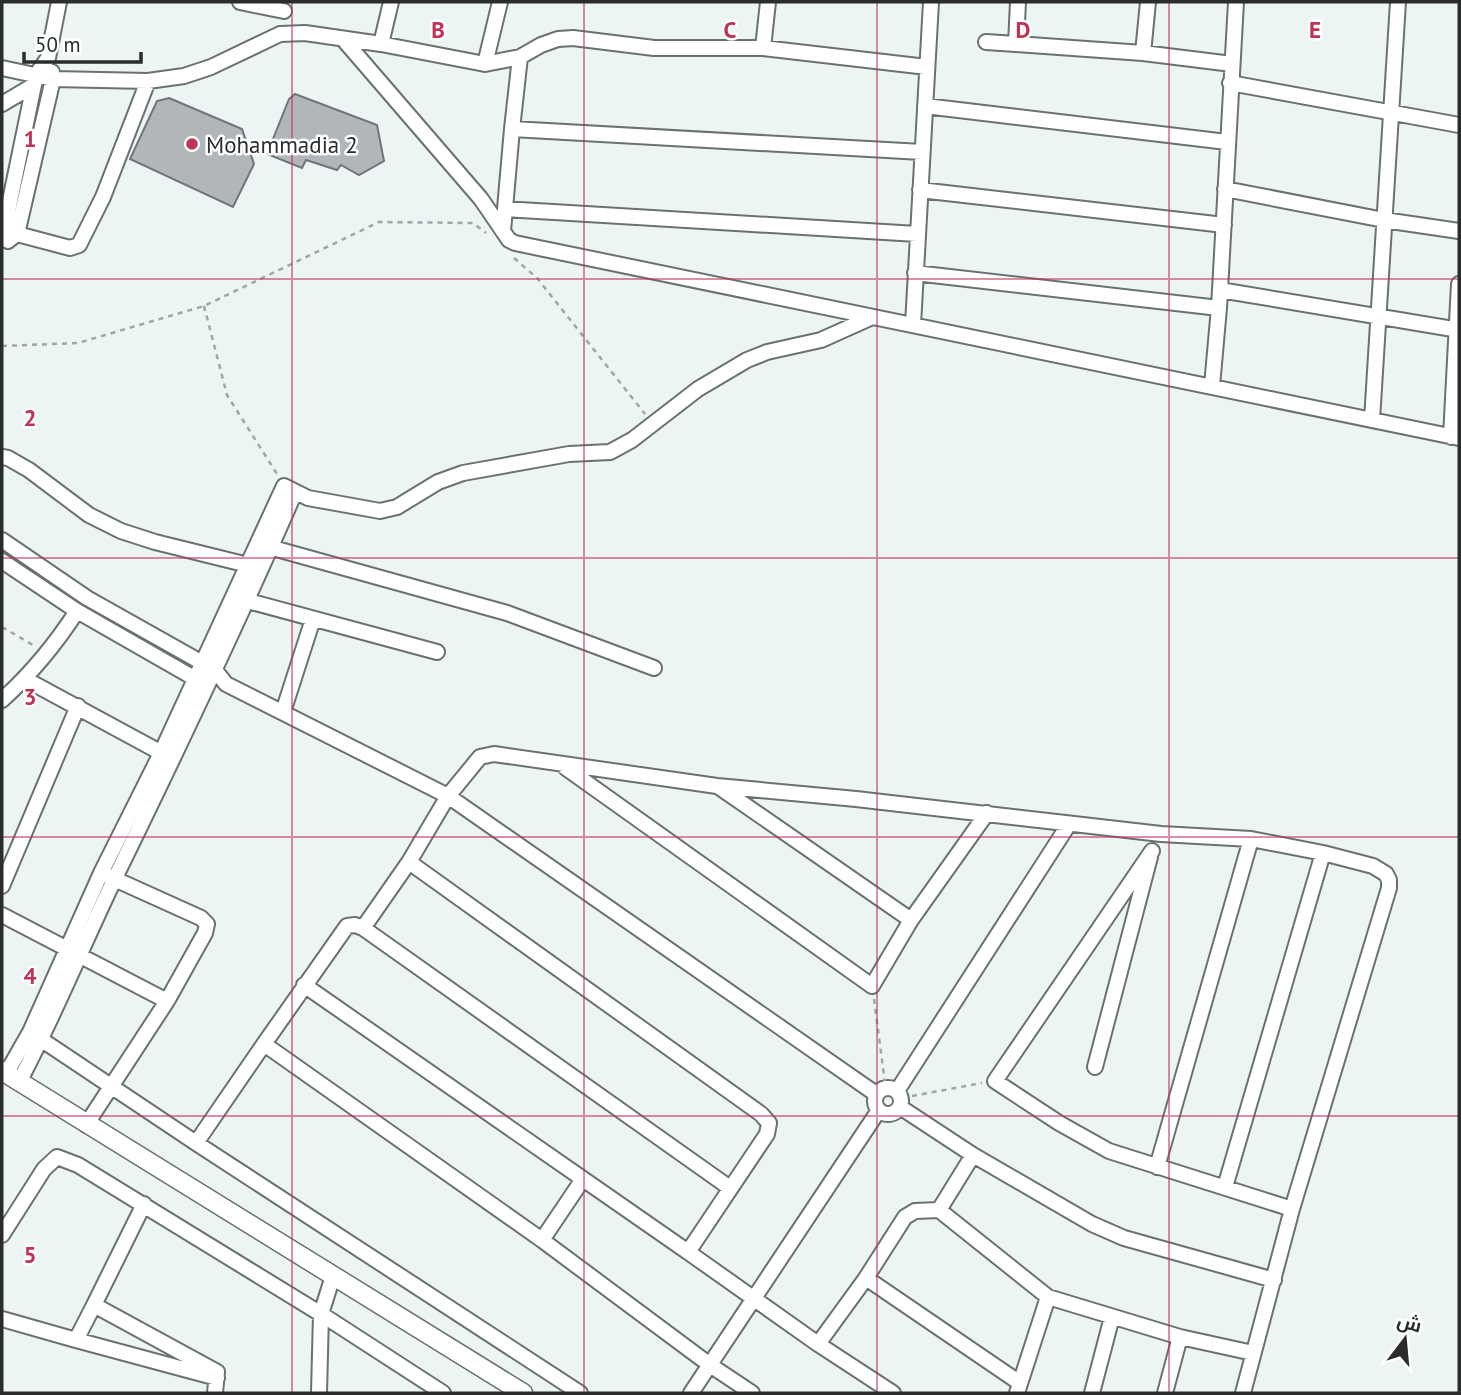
<svg xmlns="http://www.w3.org/2000/svg" width="1461" height="1395" viewBox="0 0 1461 1395" font-family="'PT Sans',Cairo,sans-serif">
	<style>
		.building { fill: #b0b6b9; stroke: #707579; stroke-width: 2 }
		.lines { fill: none; stroke-linecap: round; stroke-linejoin: round }
		.minor-casing { stroke: #6a7171; stroke-width: 18 }
		.tertiary-casing { stroke: #6a7171; stroke-width: 21 }
		.path { stroke: #a0a5a6; stroke-width: 2.5; stroke-dasharray: 5 5; stroke-linecap: butt }
		.minor { stroke: #fff; stroke-width: 14 }
		.tertiary { stroke: #fff; stroke-width: 18 }
		.grid { fill: none; stroke: #c03156; stroke-width: 2; stroke-opacity: 0.55 }
		.poi-dot { fill: #c03156; stroke: #fff; stroke-width: 2.5 }
		.labels { text-anchor: middle; dominant-baseline: central; stroke-width: 5; stroke-linejoin: round; paint-order: stroke }
		.poi-label { font-size: 23px; fill: #2a2c2d; stroke: #fff; text-anchor: start }
		.grid-label { font-size: 23px; text-anchor: middle; font-weight: bold; fill: #c03156; stroke: #fff; stroke-width: 5; stroke-linejoin: round; paint-order: stroke }
	</style>
	<rect width="100%" height="100%" fill="#ecf4f4"/>
	<!-- building -->
	<path class="building" d="M295,94L377,125L384,161L359,175L341,165L337,170L306,160L302,168L267,154L289,99Z
		M169,98L242,129L254,164L233,207L130,159L157,101Z"/>
	<g class="lines">
		<defs>
			<path id="minor" d="M240,2L284,11
				M1018,2L1016,44L1143,53L1232,64
				M343,39L481,199L509,240L515,243L1459,438
				M986,42L1016,44
				M381,44L391,2
				M763,48L768,2
				M1143,53L1148,2
				M485,64L500,2
				M2,68L53,79L148,81L184,76L211,67L280,34L305,33L381,44L485,64L520,57L541,45L558,39L573,38L654,48H763L927,67
				M1230,83L1459,125
				M2,104L34,85
				M925,106L1227,142
				M512,129L520,57
				M1225,189L1384,220L1459,231
				M920,190L1224,225
				M505,209L917,234
				M2,230L70,248L79,245L103,197L148,81
				M503,231L512,129L922,152
				M9,240L17,234L53,79L52,72
				M8,241L4,230L36,75L48,58L59,2
				M915,273L1219,308
				M1220,290L1459,330
				M913,325L931,2
				M1212,386L1219,308L1236,2
				M1372,420L1398,2
				M1451,437L1459,284
				M2,457L8,458L29,470L89,515L121,531L155,542L248,565
				M2,540L87,598L215,670L226,684L448,796L480,757L494,754L717,786L856,799L1161,834L1251,839L1323,853L1373,866L1386,874L1389,880V888L1292,1209L1243,1393
				M262,545L507,613L654,668
				M2,561L77,611L201,682
				M237,598L437,652
				M25,679L169,757
				M2,700C32,673 55,645 77,611
				M283,712L313,619
				M566,768L872,986L911,920L987,813
				M719,787L911,920
				M1152,851L995,1081L1059,1123L1109,1151L1292,1209
				M409,862L448,796L876,1094
				M2,886L78,706
				M2,915L167,1001L205,933L207,924L201,918L108,876
				M363,928L730,1188
				M30,1032L196,1143L580,1393
				M264,1044L347,926L355,925L363,928L409,862L761,1114L769,1123L767,1134L688,1252L818,1344
				M1095,1067L1150,857
				M6,1074L30,1032L101,873L161,753L284,486L308,498L380,511L397,507L438,482L463,473L569,454L610,452L632,440L698,389L747,360L767,352L821,340L870,318
				M19,1082C55,1015 83,944 116,876C178,749 239,621 295,492
				M875 1101a13 13 0 1 1 26 0a13 13 0 1 1-26 0Z
				M897,1091L1069,824
				M900,1107L973,1155L1092,1224L1124,1238L1274,1280
				M86,1125L167,1001
				M196,1143L264,1044L542,1240L583,1179L304,985
				M1157,1167L1251,839
				M583,1179L688,1252
				M1225,1187L1323,853
				M939,1210L1048,1297
				M2,1235L44,1169L57,1157L78,1165L321,1314L333,1276
				M542,1240L710,1365L752,1393
				M866,1278L1020,1383
				M94,1305L144,1204
				M321,1314L443,1393
				M2,1319L76,1340L94,1305L217,1372L215,1393
				M76,1340L217,1378
				M319,1393L321,1314
				M691,1393L879,1110
				M893,1393L818,1344L866,1278L905,1217L915,1211L939,1210L973,1155
				M1017,1393L1048,1297L1180,1337
				M1092,1393L1112,1317
				M1165,1393L1180,1337L1253,1353"/>
			<path id="tertiary" d="M2,1071L523,1393"/>
		</defs>
		<!-- minor casing -->
		<use href="#minor" class="minor-casing"/>
		<!-- tertiary casing -->
		<use href="#tertiary" class="tertiary-casing"/>
		<!-- path -->
		<path class="path" d="M514,258L537,278L645,414
			M204,306L227,395L277,474
			M2,346L78,343L204,306L379,222L473,223L486,233
			M2,627L33,645
			M874,999L885,1083
			M912,1096L982,1083"/>
		<!-- minor -->
		<use href="#minor" class="minor"/>
		<!-- tertiary -->
		<use href="#tertiary" class="tertiary"/>
	</g>
	<!-- grid -->
	<path class="grid" d="M292,2V1393M584,2V1393M877,2V1393M1169,2V1393M2,279H1459M2,558H1459M2,837H1459M2,1116H1459"/>
	<!-- markers -->
	<circle class="poi-dot" cx="192" cy="144" r="7"/>
	<g class="labels">
		<!-- poi labels -->
		<g class="poi-label">
			<text x="206" y="144">Mohammadia 2</text>
		</g>
	</g>
	<g class="grid-label">
		<text x="438" y="38">B</text>
		<text x="730" y="38">C</text>
		<text x="1023" y="38">D</text>
		<text x="1315" y="38">E</text>
		<text x="30" y="147">1</text>
		<text x="30" y="426">2</text>
		<text x="30" y="705">3</text>
		<text x="30" y="984">4</text>
		<text x="30" y="1263">5</text>
	</g>
	<!-- border -->
	<rect width="1461" height="1395" fill="none" stroke="#2a2c2d" stroke-width="7"/>
	<!-- north arrow -->
	<g transform="translate(1405 1339) rotate(16)" stroke="#ffffff" stroke-width="5" paint-order="stroke">
	<path d="M0-5L12 26L0 18L-12 26Z" fill="#2a2c2d"/>
	<text y="-10" font-size="19" font-weight="bold" text-anchor="middle" fill="#2a2c2d">ش</text>
	</g>
	<!-- scale -->
	<path d="M24 52v10h117v-10" fill="none" stroke="#2a2c2d" stroke-width="3.5"/>
	<text x="35" y="52" font-size="21" fill="#2a2c2d" stroke="#ffffff" stroke-width="5" paint-order="stroke">50 m</text>
</svg>
